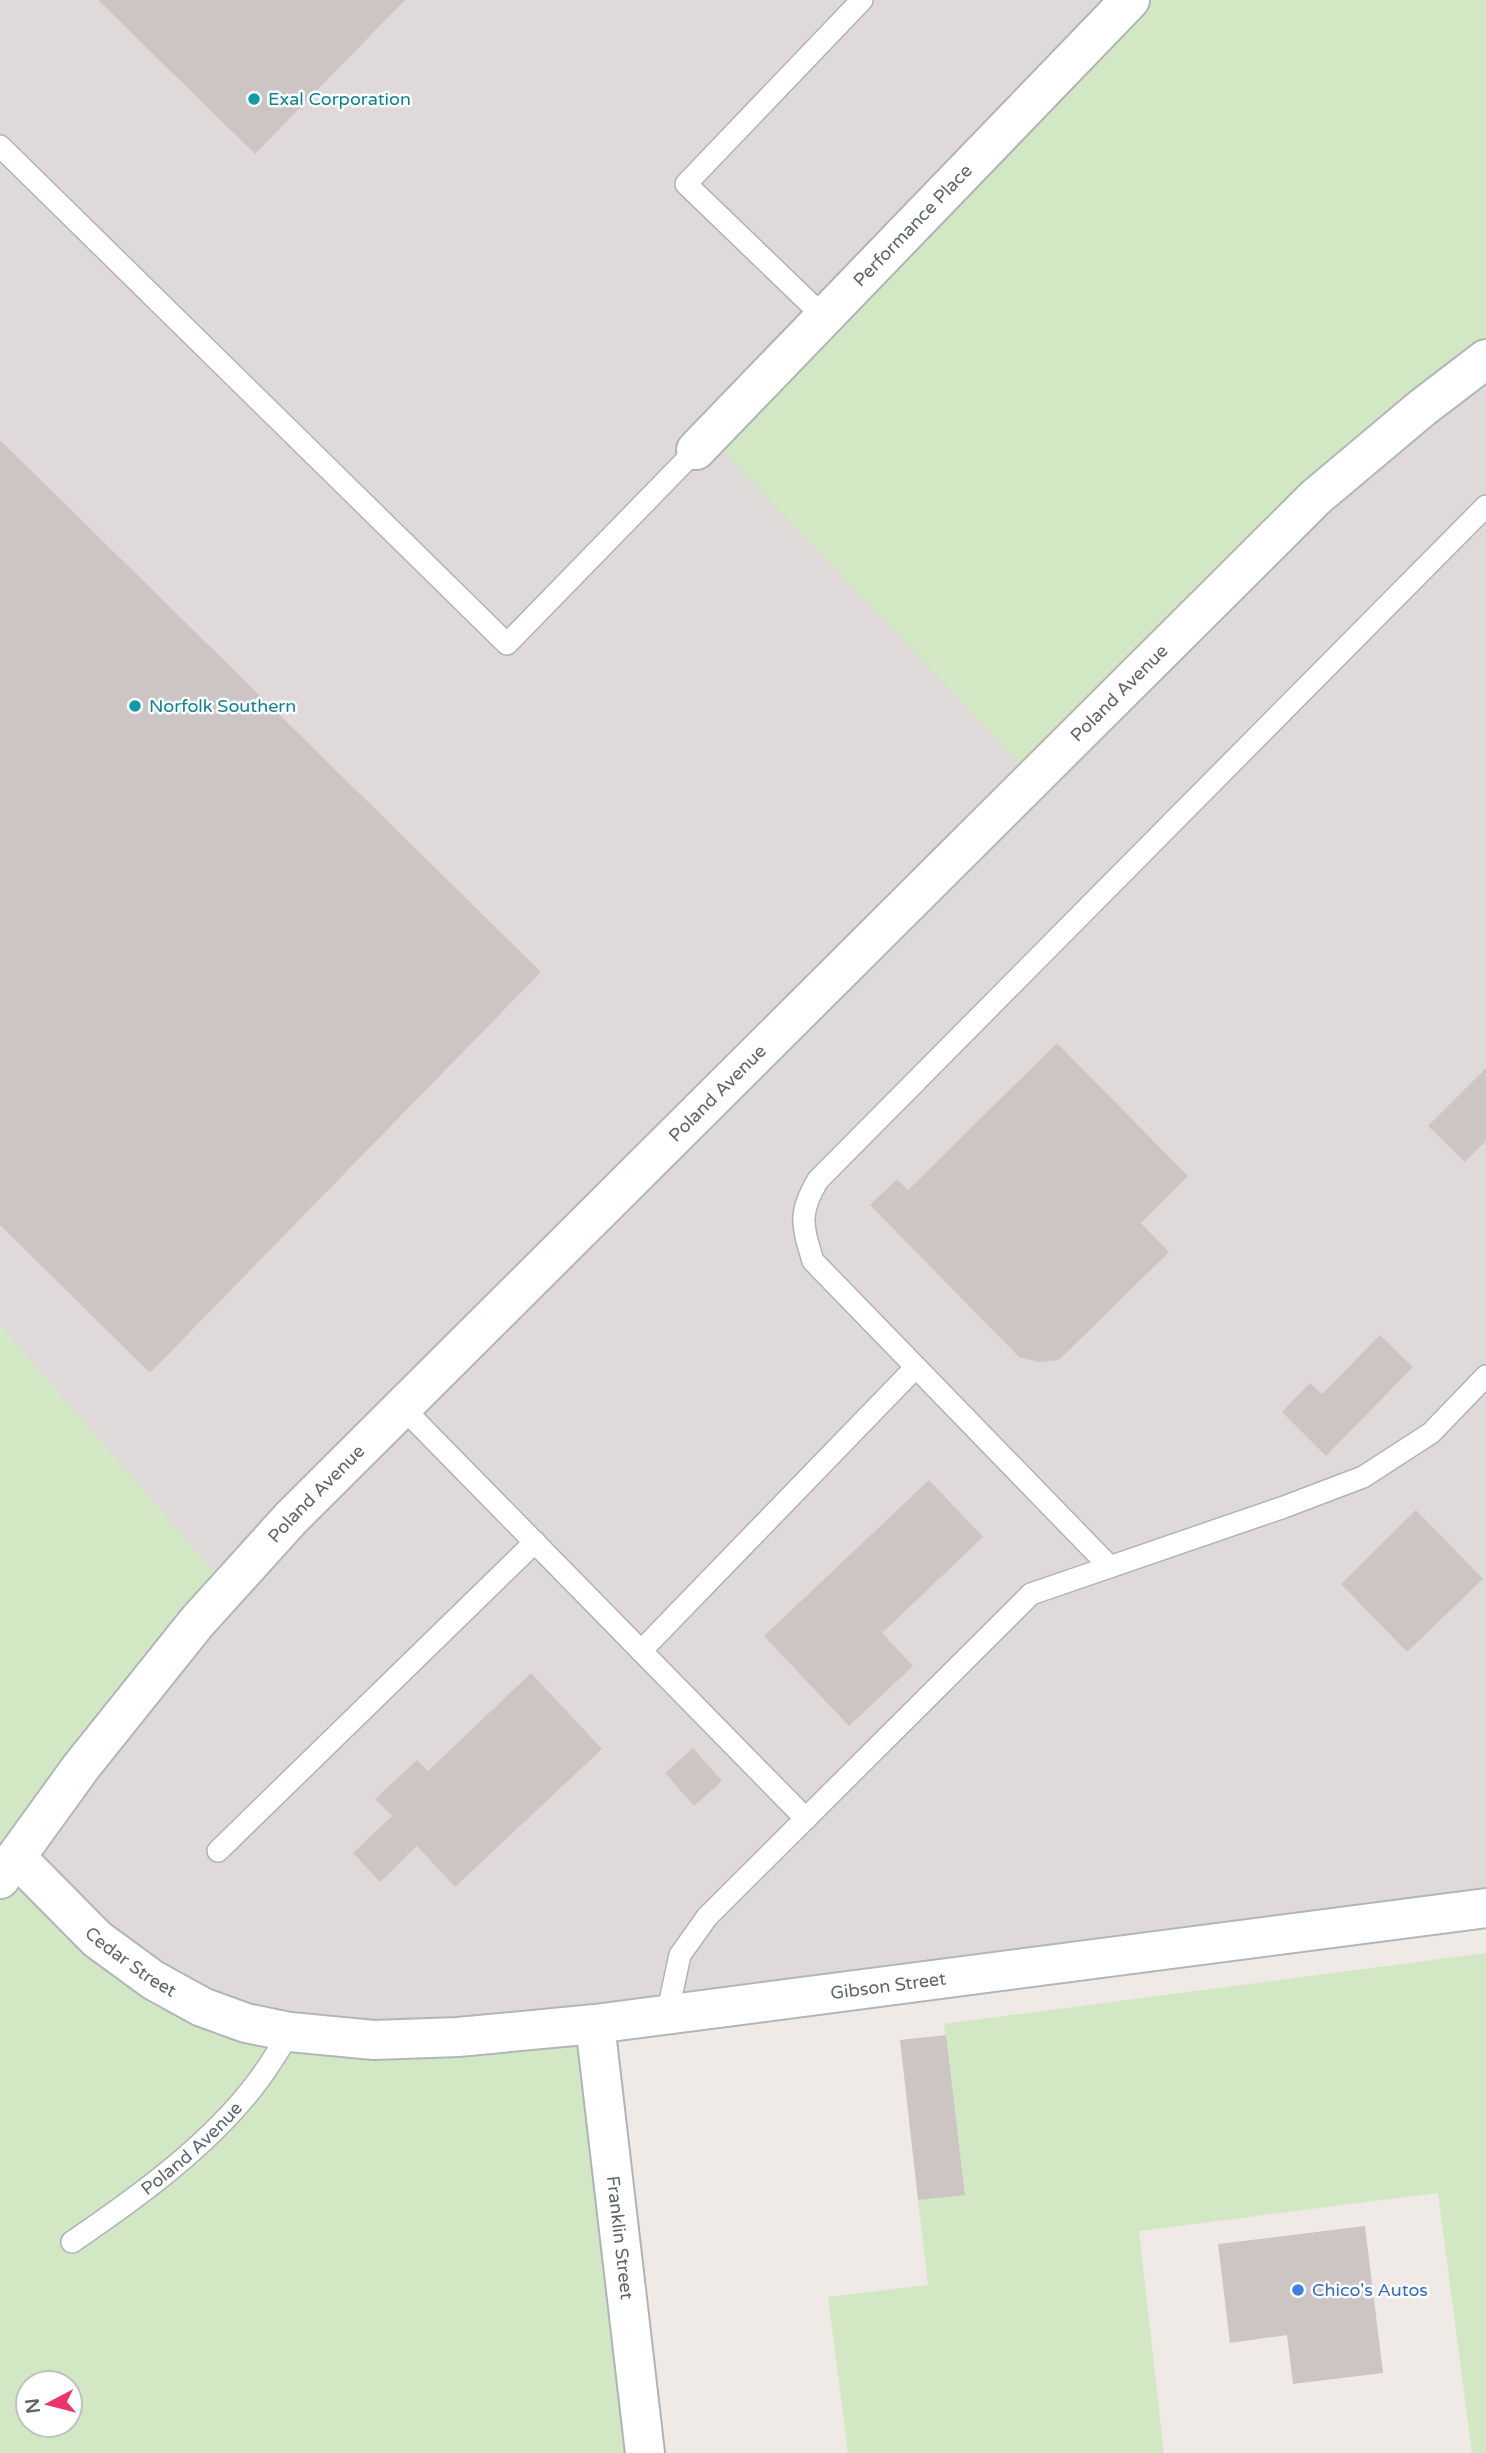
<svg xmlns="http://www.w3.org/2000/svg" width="1486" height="2453" viewBox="0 0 1486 2453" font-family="'Varela Round',sans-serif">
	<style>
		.industrial { fill: #dfdad9 }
		.green { fill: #d2e7c3; fill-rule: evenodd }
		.building { fill: #ccc5c4 }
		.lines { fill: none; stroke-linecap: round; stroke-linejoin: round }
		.lane-casing { stroke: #afb4b6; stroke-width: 24 }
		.street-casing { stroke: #afb4b6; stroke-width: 42 }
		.secondary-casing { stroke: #b1b7b9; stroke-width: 42 }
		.lane { stroke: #fff; stroke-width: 21 }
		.street { stroke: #fff; stroke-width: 38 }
		.secondary { stroke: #fff; stroke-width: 38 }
		.culture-dot { fill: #0f9aa8; stroke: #fff; stroke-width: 2.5 }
		.shop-dot { fill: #3f7fe0; stroke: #fff; stroke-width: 2.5 }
		.labels { text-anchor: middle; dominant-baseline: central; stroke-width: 5; stroke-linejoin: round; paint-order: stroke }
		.culture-label { font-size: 18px; fill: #0d838f; stroke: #fff; text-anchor: start }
		.street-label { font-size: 18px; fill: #5e6567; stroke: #fff }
		.shop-label { font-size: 18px; fill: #366cbe; stroke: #fff; text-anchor: start }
	</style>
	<rect width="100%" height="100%" fill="#f0eae7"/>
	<!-- industrial -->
	<path class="industrial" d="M0,0H1130L1486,359V1908L458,2037L202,2007L16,1857L228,1588L0,1325Z"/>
	<!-- green -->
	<path class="green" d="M1130,0H1486V359L1034,778L709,437Z
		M0,1325L228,1588L16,1857L84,1925L246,2023L595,2024L645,2453H0ZM28,2383H70V2425H28Z
		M1486,1953V2453H1472L1438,2193L1139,2231L1164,2453H848L828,2297L928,2285L918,2200L965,2194L944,2024Z"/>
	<!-- building -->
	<path class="building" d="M98,0H405L255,154Z
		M0,440L541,972L150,1373L0,1225Z
		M1057,1043L1188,1176L1141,1223L1169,1252L1059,1360L1039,1362L1019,1357L870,1205L897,1179L908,1190Z
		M1486,1068V1141L1465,1162L1428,1126Z
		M1380,1335L1413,1367L1326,1456L1282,1412L1310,1383L1322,1394Z
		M929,1480L983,1537L882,1633L913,1666L849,1726L764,1636Z
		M1416,1510L1483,1579L1407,1652L1341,1584Z
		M531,1673L602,1749L455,1887L417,1846L380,1882L353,1853L392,1816L375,1799L417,1760L428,1771Z
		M693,1748L722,1781L694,1806L665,1773Z
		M946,2035L965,2195L918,2200L900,2040Z
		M1365,2226L1383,2373L1293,2384L1287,2335L1230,2343L1218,2244Z"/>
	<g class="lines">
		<defs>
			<g id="lane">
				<path d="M0,146L507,644L696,450"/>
				<path d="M824,317L686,184L862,0"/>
				<path d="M402,1407L806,1819"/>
				<path d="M1110,1567L813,1261C802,1225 798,1213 818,1180L1486,506"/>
				<path d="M641,1651L916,1367"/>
				<path d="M218,1851L535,1542"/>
				<path d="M667,2015L680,1955L707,1917L1031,1594L1284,1507L1363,1477L1431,1433L1486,1376"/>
				<path id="s1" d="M72,2242C138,2197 210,2145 258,2081C270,2065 280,2048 290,2032"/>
			</g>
			<g id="street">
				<path id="s2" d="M696,450L1130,0"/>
				<path id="s3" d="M595,2024L645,2453"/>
			</g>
			<g id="secondary">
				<path id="s4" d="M16,1857L97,1939L153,1980L202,2007L246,2023L290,2032L374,2040L458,2037L595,2024L1486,1908"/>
				<path id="s5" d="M0,1879L81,1767L197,1622L291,1518L1316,497L1422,408L1486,359"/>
			</g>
		</defs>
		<!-- lane casing -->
		<use href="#lane" class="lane-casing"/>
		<!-- street casing -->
		<use href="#street" class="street-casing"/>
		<!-- secondary casing -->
		<use href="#secondary" class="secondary-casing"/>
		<!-- lane -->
		<use href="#lane" class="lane"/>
		<!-- street -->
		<use href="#street" class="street"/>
		<!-- secondary -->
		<use href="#secondary" class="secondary"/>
	</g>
	<!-- markers -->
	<g class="culture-dot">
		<circle cx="254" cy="99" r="7"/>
		<circle cx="135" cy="706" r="7"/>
	</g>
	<circle class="shop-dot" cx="1298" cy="2290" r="7"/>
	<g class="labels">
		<!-- culture labels -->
		<g class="culture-label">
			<text x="268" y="99">Exal Corporation</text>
			<text x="149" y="706">Norfolk Southern</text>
		</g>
		<!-- street labels -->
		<g class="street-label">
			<text stroke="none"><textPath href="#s2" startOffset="312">Performance Place</textPath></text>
			<text stroke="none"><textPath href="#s5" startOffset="1633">Poland Avenue</textPath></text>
			<text stroke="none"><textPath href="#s5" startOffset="1066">Poland Avenue</textPath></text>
			<text stroke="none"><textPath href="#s5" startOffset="499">Poland Avenue</textPath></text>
			<text stroke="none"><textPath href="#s4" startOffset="156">Cedar Street</textPath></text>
			<text stroke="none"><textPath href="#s4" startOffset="934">Gibson Street</textPath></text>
			<text stroke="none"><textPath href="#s1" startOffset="152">Poland Avenue</textPath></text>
			<text stroke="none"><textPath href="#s3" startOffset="215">Franklin Street</textPath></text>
		</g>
		<!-- shop labels -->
		<g class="shop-label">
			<text x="1312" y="2290">Chico's Autos</text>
		</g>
	</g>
	<!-- north arrow -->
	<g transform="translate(49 2404) rotate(263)"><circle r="33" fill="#ffffff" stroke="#bfc1c2" stroke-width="2"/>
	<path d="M0-5L12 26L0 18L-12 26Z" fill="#e9346d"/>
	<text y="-10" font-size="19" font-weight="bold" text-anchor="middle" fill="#5e6567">N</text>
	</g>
</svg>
